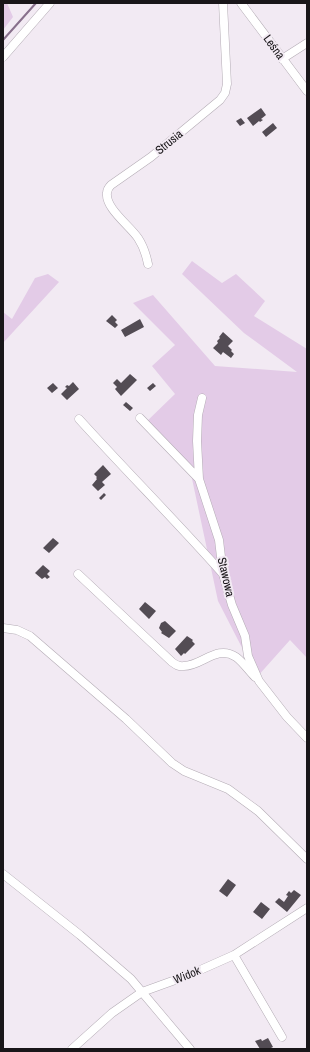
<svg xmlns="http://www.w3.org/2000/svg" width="310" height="1052" viewBox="0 0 310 1052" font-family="'Archivo Narrow',sans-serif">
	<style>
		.green { fill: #e3cbe7 }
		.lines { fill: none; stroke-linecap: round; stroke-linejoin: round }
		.stream { stroke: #88708c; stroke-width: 2 }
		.building { fill: #534c54 }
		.minor-casing { stroke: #b4acb5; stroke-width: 9 }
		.minor { stroke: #fff; stroke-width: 8 }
		.labels { text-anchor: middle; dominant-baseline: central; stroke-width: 4; stroke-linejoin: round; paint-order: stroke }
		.street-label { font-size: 12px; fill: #191619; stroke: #f2eaf3 }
	</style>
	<rect width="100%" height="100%" fill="#f2eaf3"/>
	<!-- green -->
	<path class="green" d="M3,3H7L13,17L3,30Z
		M192,261L222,283L236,274L265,301L254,316L307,349V658L290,640L257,677L218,601L191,474L143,425L175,394L152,366L175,345L133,303L153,295L215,366L297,372L244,333L182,274Z
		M48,274L59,282L3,343V312L12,319L35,278Z"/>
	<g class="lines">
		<!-- stream -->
		<path class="stream" d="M3,40L36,3"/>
	</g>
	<!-- building -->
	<path class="building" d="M261,108L266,115L261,119L263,120L260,122L259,121L253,126L247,118Z
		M241,118L245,123L240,126L236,121Z
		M273,123L277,128L266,137L262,132Z
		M112,315L117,320L115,322L118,325L115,328L106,321Z
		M140,319L144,327L125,337L121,330Z
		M223,332L233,341L228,346L232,350L231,351L234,354L231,358L223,352L221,355L213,348L218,343L217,341L220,338L219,337Z
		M130,374L137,380L121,396L115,389L117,387L113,383L117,379L121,383Z
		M73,382L79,389L67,400L61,394L67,388L65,387L67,385L69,386Z
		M53,383L58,388L52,393L47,388Z
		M153,383L156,386L150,391L147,388Z
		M126,402L133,408L130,411L123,405Z
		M103,465L111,474L102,482L105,485L98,491L92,485L97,479L96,478L97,477L94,474Z
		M104,493L106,495L101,500L99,498Z
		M53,538L59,543L49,553L43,548Z
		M43,565L50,571L47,574L50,577L47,579L45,577L42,579L35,573Z
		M145,602L156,611L149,619L139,609Z
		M165,621L176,631L169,638L161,633L162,632L159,628L161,623Z
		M187,636L193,640L192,641L195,644L185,654L184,653L181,656L175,649Z
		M228,879L236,885L227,897L219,891Z
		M294,890L301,895L287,912L275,902L279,898L284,902L288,896L286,895L289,891L291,893Z
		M261,902L270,909L262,919L253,912Z
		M268,1038L273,1047L269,1049H260L255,1041L261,1039L262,1041Z"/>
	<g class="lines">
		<defs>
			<path id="minor" d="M241,3L307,91
				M3,57L50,3
				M282,59L307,43
				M148,264C146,254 144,247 138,238C130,226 105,208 107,193C107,190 109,187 111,185L151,157L220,100L225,93L227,84L223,3
				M202,398L198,415L197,441L199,479L219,540L223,574L232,605L245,636L248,656L259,681L287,717L307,738
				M140,418L199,479
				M79,419C126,471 176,521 223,574
				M78,574L172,662C176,665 179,667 184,666C202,666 217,644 236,657C243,662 249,671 255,677
				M3,628L17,630L30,636L126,719L172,763L184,771L228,789L258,811L307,859
				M3,874L80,935L131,979L190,1049
				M234,955L282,1037
				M72,1049L112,1013L142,992L189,975L234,955L307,908"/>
		</defs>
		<!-- minor casing -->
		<use href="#minor" class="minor-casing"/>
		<!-- minor -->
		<use href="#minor" class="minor"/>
	</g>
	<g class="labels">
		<!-- street labels -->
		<g class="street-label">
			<text transform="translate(274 47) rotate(54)">Leśna</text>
			<text transform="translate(169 142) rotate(-39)">Strusia</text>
			<text transform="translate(226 577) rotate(77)">Stawowa</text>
			<text transform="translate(187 975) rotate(-22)">Widok</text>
		</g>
	</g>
	<!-- border -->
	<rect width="310" height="1052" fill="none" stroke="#191619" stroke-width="8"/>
</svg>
